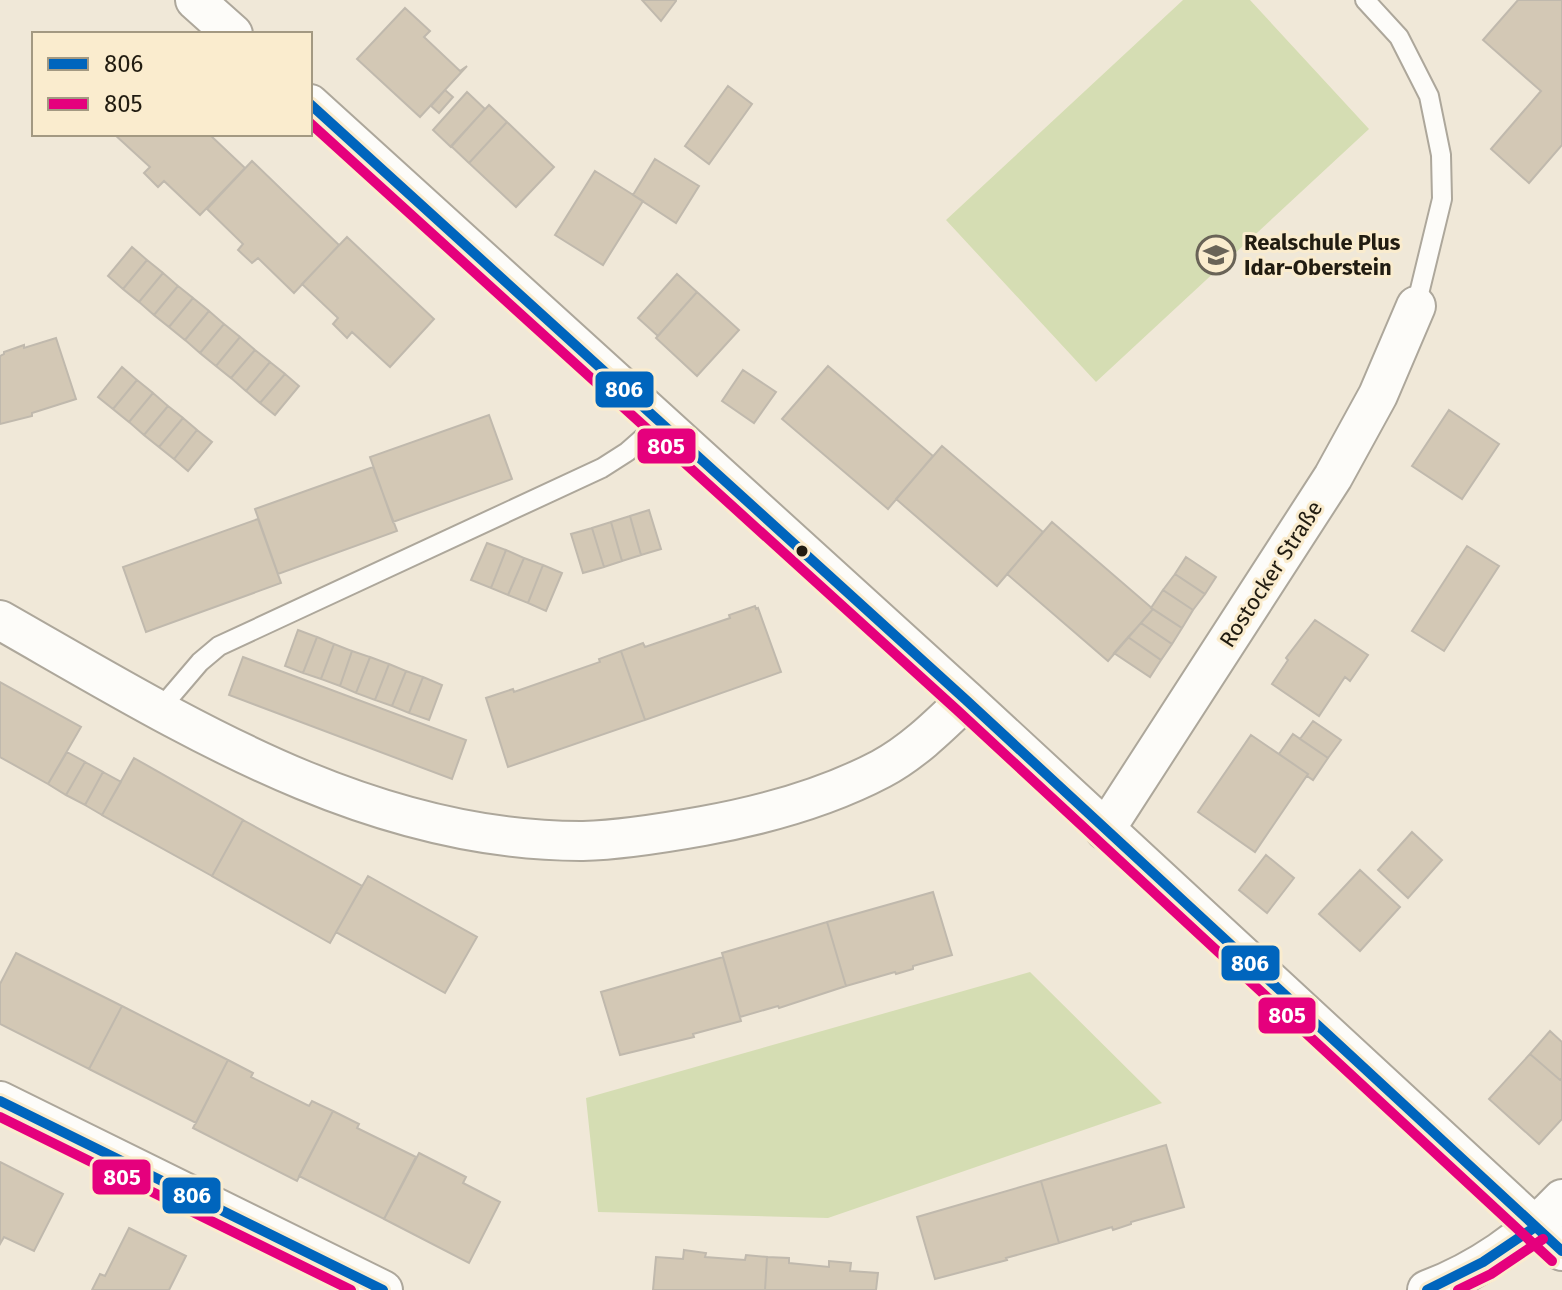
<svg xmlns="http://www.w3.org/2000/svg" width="1562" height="1290" viewBox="0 0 1562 1290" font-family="'Fira Sans',sans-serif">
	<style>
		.green { fill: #d5ddb3 }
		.building { fill: #d3c8b5; stroke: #c0b9ad; stroke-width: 2 }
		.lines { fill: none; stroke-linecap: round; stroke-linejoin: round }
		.lane-casing { stroke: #ada79b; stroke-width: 22 }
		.street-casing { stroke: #ada79b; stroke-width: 42 }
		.lane { stroke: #fdfcf9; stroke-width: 18 }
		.street { stroke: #fdfcf9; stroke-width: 38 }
		.bus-1-casing { stroke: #faecce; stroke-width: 16 }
		.bus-2-casing { stroke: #faecce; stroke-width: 16 }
		.bus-1 { stroke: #0065bd; stroke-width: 10 }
		.bus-2 { stroke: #e5007d; stroke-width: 10 }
		.bus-dot { fill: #211c11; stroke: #faecce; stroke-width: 3 }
		.labels { text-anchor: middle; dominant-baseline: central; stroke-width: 6; stroke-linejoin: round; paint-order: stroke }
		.poi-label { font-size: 22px; font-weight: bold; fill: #211c11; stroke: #faecce; text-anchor: start }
		.street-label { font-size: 22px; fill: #211c11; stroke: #faecce }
		.line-badge { stroke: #faecce; stroke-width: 3 }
		.badge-label { font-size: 22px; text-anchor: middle; font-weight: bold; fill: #fff }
	</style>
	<rect width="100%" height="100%" fill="#f0e8d8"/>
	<!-- green -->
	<path class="green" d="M1183,0H1250L1369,129L1096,382L946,220Z
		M1030,972L1162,1103L828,1218L598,1212L586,1098Z"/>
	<!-- building -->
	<path class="building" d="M642,0H676V1L661,21Z
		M1518,0H1562V145L1529,183L1491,149L1541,91L1483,40Z
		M405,8L430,31L424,37L460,71L467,66L420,117L357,59Z
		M728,86L752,104L709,164L685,146Z
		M445,90L453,97L439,113L431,106Z
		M467,92L485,109L451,147L433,130Z
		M489,105L507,122L469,163L451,146Z
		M507,122L554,167L516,207L469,163Z
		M114,134H209L245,168L200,215L164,181L158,187L144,173L150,167Z
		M655,159L699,186L676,223L633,195Z
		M252,161L339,245L294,293L258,258L252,263L238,250L243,244L207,209Z
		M595,171L643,201L603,265L555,235Z
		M347,237L434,319L390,367L352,332L347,338L333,324L338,318L302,284Z
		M132,247L147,260L123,289L108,276Z
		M147,260L163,273L139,302L123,289Z
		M163,273L178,286L154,315L139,302Z
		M677,274L697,292L658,336L638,318Z
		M178,286L193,298L169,327L154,315Z
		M697,292L739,330L697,376L656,338Z
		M193,298L209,311L185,340L169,327Z
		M209,311L224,324L200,353L185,340Z
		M224,324L240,337L216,366L200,353Z
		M240,337L255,350L231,378L216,366Z
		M56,338L76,399L32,413V416L0,424V356L4,354V352L24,345V348Z
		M255,350L270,362L246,391L231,378Z
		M270,362L285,374L260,403L246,391Z
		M828,366L933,456L888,509L782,419Z
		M122,367L137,380L113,409L98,397Z
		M743,370L776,392L754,423L722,401Z
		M285,374L299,386L275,415L260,403Z
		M137,380L153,393L129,422L113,409Z
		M153,393L168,406L144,435L129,422Z
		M168,406L183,418L159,447L144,435Z
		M1449,410L1499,444L1462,499L1412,466Z
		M489,415L512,479L393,522L370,457Z
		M183,418L197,430L174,459L159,447Z
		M197,430L212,442L188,471L174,459Z
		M942,446L1043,532L997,586L896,499Z
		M373,467L397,531L278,574L255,509Z
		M649,510L661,549L641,555L630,516Z
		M630,516L641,555L622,561L611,522Z
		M258,519L281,583L146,632L123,567Z
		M611,522L622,561L604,567L592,528Z
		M1052,522L1153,609L1108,661L1007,574Z
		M592,528L604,567L583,573L571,534Z
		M487,543L506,550L491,588L471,580Z
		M1467,546L1499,566L1444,651L1412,631Z
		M506,550L524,558L508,595L491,588Z
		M1186,557L1216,577L1205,594L1175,574Z
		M524,558L543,565L528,603L508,595Z
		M543,565L562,573L546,611L528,603Z
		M1175,574L1205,594L1193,610L1163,590Z
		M1163,590L1193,610L1182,628L1151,608Z
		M755,606L756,609L758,608L781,672L645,720L621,651L643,643L645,647L730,618L729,615Z
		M1153,609L1182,628L1172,644L1141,623Z
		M1315,620L1368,655L1350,681L1345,677L1319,716L1272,684L1288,660L1286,658Z
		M1141,623L1172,644L1161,660L1128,637Z
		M298,630L317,637L303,673L285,666Z
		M317,637L334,644L321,679L303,673Z
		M1128,637L1161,660L1150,677L1114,653Z
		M334,644L352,651L340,686L321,679Z
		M352,651L370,657L356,693L340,686Z
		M621,651L645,720L508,767L486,698L513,689L514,692L600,662L599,659Z
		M243,657L466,740L452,779L229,695Z
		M370,657L389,664L375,700L356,693Z
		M389,664L406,671L392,706L375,700Z
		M406,671L423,677L409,713L392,706Z
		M423,677L442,685L429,720L409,713Z
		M0,682L81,727L48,784L0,757Z
		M1313,721L1341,740L1328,758L1300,739Z
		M1293,734L1328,758L1313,780L1307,776L1308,774L1279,754Z
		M1251,735L1308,774L1255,852L1198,812Z
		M67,752L85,762L66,795L48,784Z
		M134,758L243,820L212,876L102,815Z
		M85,762L103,772L85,805L66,795Z
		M103,772L121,782L102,815L85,805Z
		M243,820L362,886L330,943L212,876Z
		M1412,832L1442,860L1408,898L1378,870Z
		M1266,855L1294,878L1267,913L1239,890Z
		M1360,870L1400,907L1360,951L1319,914Z
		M368,876L477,937L445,993L336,932Z
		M933,892L952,955L913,966V969L896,974L895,972L846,986L827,922Z
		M827,922L846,986L779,1008L778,1006L740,1017L722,953Z
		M16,953L122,1006L89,1069L0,1024V984Z
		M723,957L741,1021L693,1034L694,1037L620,1055L601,992Z
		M122,1006L228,1060L196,1123L89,1069Z
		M1550,1031L1562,1042V1078L1560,1080L1530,1054Z
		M1530,1054L1560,1080L1562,1078V1119L1539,1144L1489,1099Z
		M228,1060L253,1073L251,1077L309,1106L312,1101L333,1111L297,1181L193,1128Z
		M333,1111L359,1124L357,1128L416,1157L384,1219L299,1176Z
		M1166,1145L1184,1207L1131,1222V1224L1113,1230L1112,1227L1059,1243L1041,1181Z
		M419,1153L466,1177L463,1183L500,1202L469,1263L384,1219Z
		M0,1162L63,1194L34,1251L4,1237L0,1244Z
		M1041,1181L1059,1243L1006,1258L1007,1260L935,1279L917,1217Z
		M129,1228L186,1256L169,1290H92L100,1274L105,1276Z
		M684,1250L706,1253L705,1257L745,1260L746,1255L767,1257L765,1290H653L656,1257L683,1259Z
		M767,1257L789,1258V1263L829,1267V1261L851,1263L850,1271L878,1273L876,1290H765Z"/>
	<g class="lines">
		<defs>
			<path id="lane" d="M1365,0L1399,37L1429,96L1441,155L1442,199L1416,306
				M159,710L200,662L219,646L602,468L627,452L660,423"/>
			<path id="street" d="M195,0L233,34
				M310,104L966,700L1562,1251
				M0,620C181,723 367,842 583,841C622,840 664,833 703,826C764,815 826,798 881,769C913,752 940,725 966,700
				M1105,830L1333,477L1378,395L1416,306
				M0,1101L383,1290
				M1427,1290C1478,1271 1525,1238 1562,1199"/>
		</defs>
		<!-- lane casing -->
		<use href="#lane" class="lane-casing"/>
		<!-- street casing -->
		<use href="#street" class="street-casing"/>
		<!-- lane -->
		<use href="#lane" class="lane"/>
		<!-- street -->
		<use href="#street" class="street"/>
		<defs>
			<path id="bus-1" d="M310,104L966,700L1562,1251
				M0,1101L383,1290
				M1427,1290L1483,1262L1535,1227"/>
			<path id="bus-2" d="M310,123L957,710L1552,1261
				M0,1117L351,1290
				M1458,1290L1491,1274L1543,1239"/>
		</defs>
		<!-- bus-1 casing -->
		<use href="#bus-1" class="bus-1-casing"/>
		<!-- bus-2 casing -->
		<use href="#bus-2" class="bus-2-casing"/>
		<!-- bus-1 -->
		<use href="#bus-1" class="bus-1"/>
		<!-- bus-2 -->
		<use href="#bus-2" class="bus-2"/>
	</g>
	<!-- icons -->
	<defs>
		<symbol id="school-ring" viewBox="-11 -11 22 22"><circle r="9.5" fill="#faecce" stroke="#696357" stroke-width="1.5"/><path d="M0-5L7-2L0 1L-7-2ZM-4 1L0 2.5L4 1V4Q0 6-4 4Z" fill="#696357"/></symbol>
	</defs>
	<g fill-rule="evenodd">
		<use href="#school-ring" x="1194" y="233" width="44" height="44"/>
	</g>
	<!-- markers -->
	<circle class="bus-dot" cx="802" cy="551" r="7"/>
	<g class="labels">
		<!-- poi labels -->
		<g class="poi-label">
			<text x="1244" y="242">Realschule Plus<tspan x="1244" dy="25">Idar-Oberstein</tspan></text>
		</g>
		<!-- street labels -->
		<g class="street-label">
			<text transform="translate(1271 574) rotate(-57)">Rostocker Straße</text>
		</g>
	</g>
	<g class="line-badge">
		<rect x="594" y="370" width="61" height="39" rx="8" fill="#0065bd"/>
		<rect x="636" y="427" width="61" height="38" rx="8" fill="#e5007d"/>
		<rect x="1220" y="944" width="61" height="38" rx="8" fill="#0065bd"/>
		<rect x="1257" y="996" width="60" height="39" rx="8" fill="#e5007d"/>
		<rect x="91" y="1158" width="61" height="38" rx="8" fill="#e5007d"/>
		<rect x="161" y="1176" width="61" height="39" rx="8" fill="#0065bd"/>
	</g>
	<g class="badge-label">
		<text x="624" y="397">806</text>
		<text x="666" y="454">805</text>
		<text x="1250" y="971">806</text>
		<text x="1287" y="1023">805</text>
		<text x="122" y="1185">805</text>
		<text x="192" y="1203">806</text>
	</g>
	<!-- legend -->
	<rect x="32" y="32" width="280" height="104" fill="#faecce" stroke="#a39982" stroke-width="2"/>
	<rect x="48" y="58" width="40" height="12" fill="#0065bd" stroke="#a39982" stroke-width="2"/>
	<text x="104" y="72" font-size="24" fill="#211c11">806</text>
	<rect x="48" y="98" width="40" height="12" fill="#e5007d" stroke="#a39982" stroke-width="2"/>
	<text x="104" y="112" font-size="24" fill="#211c11">805</text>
</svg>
